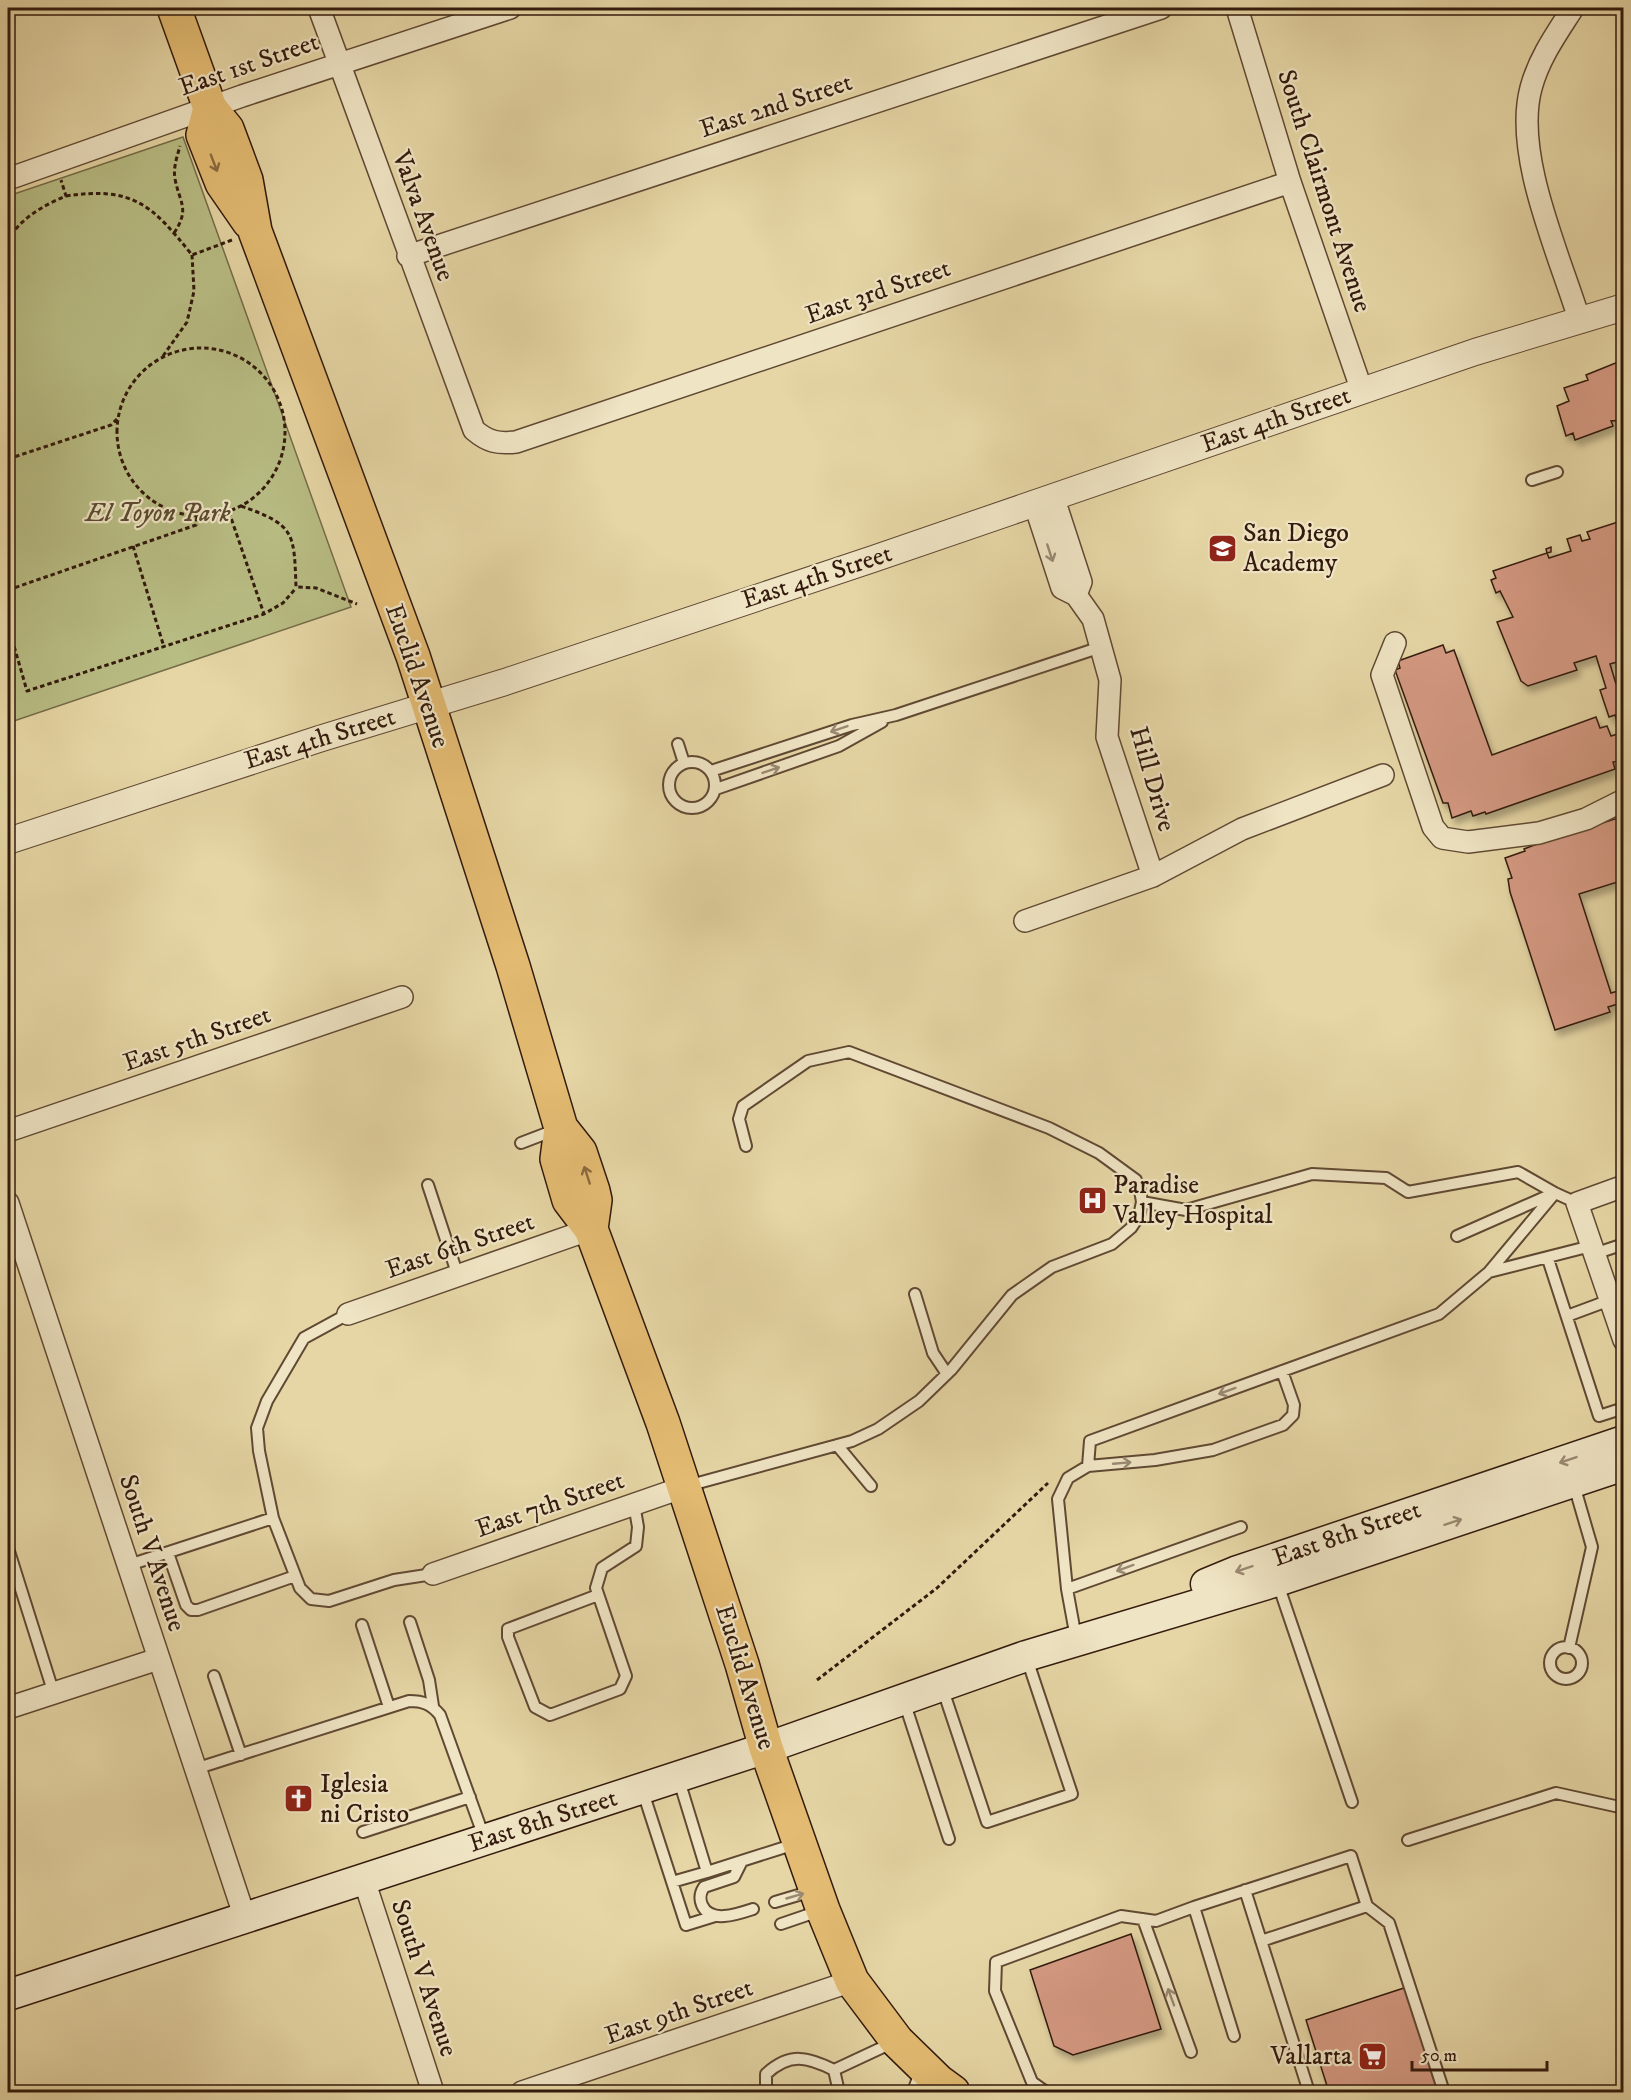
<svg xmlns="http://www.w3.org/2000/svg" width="1631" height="2100" viewBox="0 0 1631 2100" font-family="'IM FELL DW Pica',serif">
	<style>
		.green { fill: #b8bd84; stroke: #766c48; stroke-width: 1.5 }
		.building { fill: #d49982; stroke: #331a0d; stroke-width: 1.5; filter: url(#shadow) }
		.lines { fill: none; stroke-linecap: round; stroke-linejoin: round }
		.service-casing { stroke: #604933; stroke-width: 14 }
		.minor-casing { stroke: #604933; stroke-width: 24 }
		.tertiary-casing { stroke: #604933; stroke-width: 28 }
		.secondary-casing { stroke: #331a0d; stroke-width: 33 }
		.primary-casing { stroke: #331a0d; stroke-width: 36 }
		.path { stroke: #331a0d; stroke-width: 3; stroke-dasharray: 4.5 3; stroke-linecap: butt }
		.service { stroke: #efe4c4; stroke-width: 10 }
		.minor { stroke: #efe4c4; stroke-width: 21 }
		.tertiary { stroke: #efe4c4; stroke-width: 26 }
		.secondary { stroke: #efe4c4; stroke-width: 30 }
		.primary { stroke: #e3bb72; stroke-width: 33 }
		.oneway { stroke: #8b6a40 }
		.oneway2 { stroke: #9a8972 }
		.labels { text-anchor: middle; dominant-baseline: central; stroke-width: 4.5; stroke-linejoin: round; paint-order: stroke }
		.street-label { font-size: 26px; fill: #331a0d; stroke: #efe4c4 }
		.park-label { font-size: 26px; font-style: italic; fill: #5b4b31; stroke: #efe4c4 }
		.poi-label { font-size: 26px; fill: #331a0d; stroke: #efe4c4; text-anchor: start }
	</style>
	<defs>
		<filter id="shadow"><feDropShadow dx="3.5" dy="6" stdDeviation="3" flood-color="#0004"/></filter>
	</defs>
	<rect width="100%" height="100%" fill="#e6d6a5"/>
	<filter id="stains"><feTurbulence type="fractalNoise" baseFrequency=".00333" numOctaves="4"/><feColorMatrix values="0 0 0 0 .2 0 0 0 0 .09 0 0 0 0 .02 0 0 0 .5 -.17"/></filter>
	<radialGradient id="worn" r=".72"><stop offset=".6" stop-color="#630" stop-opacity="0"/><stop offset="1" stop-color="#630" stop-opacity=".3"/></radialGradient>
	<!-- green -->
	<path class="green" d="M183,137L351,607L8,723V196Z"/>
	<!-- building -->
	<path class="building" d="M1618,362L1624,363V420L1611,421L1613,426L1575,440L1573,433L1566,436L1557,406L1569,401L1564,388L1588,380L1586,375Z
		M1624,520V660L1610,664L1616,684H1624V760L1613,762L1615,769L1486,814L1485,812L1473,816L1471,811L1452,818L1448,803H1443L1395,670L1400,668L1398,661L1443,645L1446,653L1454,650L1492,755L1596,717L1600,728L1607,726L1611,736L1621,733L1615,715L1609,717L1600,690L1606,688L1596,656L1574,663L1577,670L1528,686L1521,681L1497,622L1513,617L1500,591L1496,593L1491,580L1496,578L1493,571L1547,553L1546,549L1551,547V552L1547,553L1549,558L1571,551L1567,539L1580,535L1582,541L1590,539L1587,532Z
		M1624,816V880L1579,894L1611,993L1618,991L1621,1003L1608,1007L1610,1012L1555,1030L1510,892L1508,879L1512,878L1505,858L1525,851L1524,849L1537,844Z
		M1131,1934L1161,2029L1073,2055L1054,2046L1030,1970Z
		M1407,1987L1441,2092H1329L1306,2020Z"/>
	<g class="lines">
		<defs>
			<path id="service" d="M1532,480L1557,472
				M678,744L684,763
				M669 785a23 23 0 1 1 46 0a23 23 0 1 1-46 0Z
				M711,771L852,725L896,715L1101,647
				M716,789L839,746L882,722
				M521,1143L555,1130
				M428,1185L458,1276
				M1142,1202L1186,1210L1312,1174L1386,1178L1408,1192L1518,1172L1555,1193
				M1457,1236L1552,1194
				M1594,1254L1624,1244
				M1548,1259L1599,1416L1624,1408
				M1489,1272L1591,1246
				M915,1294L933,1353L947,1374
				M1567,1316L1610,1300
				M837,1445L871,1486
				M1088,1466L1090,1441L1439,1314L1489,1272L1555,1193L1577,1203
				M687,1486L852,1441L878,1429L919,1401L951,1370L1012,1295L1052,1267L1112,1244L1131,1228L1139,1216L1142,1202L1140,1190L1136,1180L1099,1153L1049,1128L849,1052L808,1061L743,1106L739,1119L746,1146
				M273,1518L300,1588L311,1599L329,1601L394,1580L433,1574
				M8,1548L54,1694
				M168,1553L186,1605L191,1610H198L295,1576
				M129,1565L273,1518L259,1451L257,1428L267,1401L304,1338L348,1314
				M1277,1581L1352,1802
				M1067,1589L1241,1527
				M598,1595L508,1629V1637L535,1707L550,1715L620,1689L626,1676L596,1588L602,1568L636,1546L638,1527L634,1504
				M410,1622L429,1680L433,1706
				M362,1625L389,1707
				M1076,1638L1067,1589L1058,1499L1068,1478L1088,1466L1155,1460L1213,1450L1283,1425L1293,1415L1294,1405L1282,1371
				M1550 1663a16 16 0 1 1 32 0a16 16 0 1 1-32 0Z
				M1569,1648L1592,1547L1574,1485
				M214,1676L241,1755
				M942,1687L987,1822L1072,1794L1027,1659
				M904,1701L949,1839
				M195,1769L409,1701C423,1701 431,1704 440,1715L484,1837
				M678,1777L707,1872L795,1844
				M642,1789L686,1925L715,1916
				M363,1832L470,1797
				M1408,1840L1556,1793L1624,1808
				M742,1861L734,1877L704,1887C700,1893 699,1898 702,1905C710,1924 738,1914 753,1909
				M672,1882L707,1872
				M1245,1890L1309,2092
				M775,1902L812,1891
				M1143,1919L1191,2052
				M781,1924L819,1911
				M1261,1941L1367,1906
				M1234,2036L1194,1907L1351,1856L1367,1906L1389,1923L1444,2092
				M834,2070L894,2042
				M766,2092V2074C790,2052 808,2057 834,2070L839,2092
				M913,2092L920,2072
				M1046,2092L1032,2082L995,1991L996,1962L1121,1916L1156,1921L1194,1907"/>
			<path id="minor" d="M319,8L474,430C488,442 498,444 516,442L1290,182
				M1237,8L1290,182L1362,391
				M1573,8C1557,33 1539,58 1531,88C1513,155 1560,256 1580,322
				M8,179L242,96L510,8
				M408,256L1161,8
				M1053,496L1081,582L1076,595
				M1034,502L1062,588L1076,595L1093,619L1110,680L1107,737L1153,876
				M1395,643L1382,675L1433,827L1442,838L1468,842L1539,833L1586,819L1624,800
				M1025,921L1153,876L1242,829L1383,775
				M8,1131L402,997
				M1624,1186L1577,1203L1624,1340
				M8,1203L245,1918
				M348,1314L591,1229
				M433,1574L684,1487
				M8,1708L158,1659
				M364,1880L433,2092
				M522,2092L852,1981"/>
			<path id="tertiary" d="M8,841L319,739L505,682L873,559L1475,352L1624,307"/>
			<path id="secondary" d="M1206,1584L1235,1572L1624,1441
				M8,1995L766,1748L1026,1656L1277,1581L1624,1465"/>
			<path id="primary" d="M174,8L210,108L227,129L246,180L255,231L413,656L513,966L561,1128L580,1152L593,1191L595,1200L591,1229
				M210,108L203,135L222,183L249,222
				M561,1128L557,1159L569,1200L591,1229L663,1423L742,1664L766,1748L823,1910L852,1981L897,2041L938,2081L953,2092"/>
		</defs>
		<!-- service casing -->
		<use href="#service" class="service-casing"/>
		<!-- minor casing -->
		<use href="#minor" class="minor-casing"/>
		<!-- tertiary casing -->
		<use href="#tertiary" class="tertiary-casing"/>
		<!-- secondary casing -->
		<use href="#secondary" class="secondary-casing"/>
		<!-- primary casing -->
		<use href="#primary" class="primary-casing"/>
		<!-- path -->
		<path class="path" d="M66,196C133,186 152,205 192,255L232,240
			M174,233C190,209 180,204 175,179C173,168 177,157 180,146
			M8,242C17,220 44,205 66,196L61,180
			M8,335V352
			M117 432a84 84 0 1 1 168 0a84 84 0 1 1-168 0Z
			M163,356L187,322L194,291L192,255
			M8,459L111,425L117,419
			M241,506C295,525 294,532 296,587L316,588L357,604
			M8,507L12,556L8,588
			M229,512L264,614L283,603L296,588
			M133,546L164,647
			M8,590L196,525L197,516
			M8,625L27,691L264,614
			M817,1680L937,1588L1048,1483"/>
		<!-- service -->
		<use href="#service" class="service"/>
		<!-- minor -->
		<use href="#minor" class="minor"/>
		<!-- tertiary -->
		<use href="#tertiary" class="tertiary"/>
		<!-- secondary -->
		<use href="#secondary" class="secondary"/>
		<!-- primary -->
		<use href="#primary" class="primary"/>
	</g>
	<!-- one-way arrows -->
	<defs><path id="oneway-shaft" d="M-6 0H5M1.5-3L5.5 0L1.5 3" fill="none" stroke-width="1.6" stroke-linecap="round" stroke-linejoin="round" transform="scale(1.5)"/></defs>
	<g class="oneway">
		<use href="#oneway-shaft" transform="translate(214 163) rotate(69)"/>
		<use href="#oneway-shaft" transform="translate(587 1175) rotate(-108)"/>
	</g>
	<g class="oneway2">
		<use href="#oneway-shaft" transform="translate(1050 553) rotate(72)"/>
		<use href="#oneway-shaft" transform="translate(839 729) rotate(161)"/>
		<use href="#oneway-shaft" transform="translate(771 770) rotate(-19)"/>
		<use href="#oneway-shaft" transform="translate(1227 1391) rotate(160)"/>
		<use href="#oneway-shaft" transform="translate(1568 1460) rotate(161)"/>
		<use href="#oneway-shaft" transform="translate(1122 1463) rotate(-5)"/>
		<use href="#oneway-shaft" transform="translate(1453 1522) rotate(-18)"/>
		<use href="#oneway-shaft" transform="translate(1125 1568) rotate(160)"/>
		<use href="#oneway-shaft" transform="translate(1244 1569) rotate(161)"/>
		<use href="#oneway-shaft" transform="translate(795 1896) rotate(-16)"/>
		<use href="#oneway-shaft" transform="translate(1171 1997) rotate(-110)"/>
	</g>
	<!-- icons -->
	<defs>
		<symbol id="school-square" viewBox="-11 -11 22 22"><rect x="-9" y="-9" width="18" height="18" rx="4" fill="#8f2418" stroke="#efe4c4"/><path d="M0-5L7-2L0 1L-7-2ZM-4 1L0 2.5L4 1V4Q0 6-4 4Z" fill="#fff"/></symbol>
		<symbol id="hospital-square" viewBox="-11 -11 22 22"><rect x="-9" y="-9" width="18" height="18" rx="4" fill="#8f2418" stroke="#efe4c4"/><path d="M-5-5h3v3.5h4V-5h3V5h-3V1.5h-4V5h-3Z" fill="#fff"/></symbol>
		<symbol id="church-square" viewBox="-11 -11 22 22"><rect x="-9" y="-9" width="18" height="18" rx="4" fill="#8f2418" stroke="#efe4c4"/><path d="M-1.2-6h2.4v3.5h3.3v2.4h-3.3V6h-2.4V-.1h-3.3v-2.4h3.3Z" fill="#fff"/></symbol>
		<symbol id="supermarket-square" viewBox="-11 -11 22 22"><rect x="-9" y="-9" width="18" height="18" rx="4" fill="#8f2418" stroke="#efe4c4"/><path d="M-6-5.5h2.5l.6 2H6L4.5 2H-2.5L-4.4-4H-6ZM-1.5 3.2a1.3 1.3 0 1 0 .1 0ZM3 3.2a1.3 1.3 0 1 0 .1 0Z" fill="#fff"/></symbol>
	</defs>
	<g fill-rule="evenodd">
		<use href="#school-square" x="1206" y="532" width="33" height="33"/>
		<use href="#hospital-square" x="1076" y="1184" width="33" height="33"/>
		<use href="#church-square" x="282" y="1782" width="33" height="33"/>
		<use href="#supermarket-square" x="1356" y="2040" width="33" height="33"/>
	</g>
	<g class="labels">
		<!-- street labels -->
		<g class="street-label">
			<text transform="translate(249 65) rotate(-19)">East 1st Street</text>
			<text transform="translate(776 106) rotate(-18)">East 2nd Street</text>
			<text transform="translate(1324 191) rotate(72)">South Clairmont Avenue</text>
			<text transform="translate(423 216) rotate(70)">Valva Avenue</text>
			<text transform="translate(878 292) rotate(-19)">East 3rd Street</text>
			<text transform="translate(1276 420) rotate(-19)">East 4th Street</text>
			<text transform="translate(817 577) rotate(-18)">East 4th Street</text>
			<text transform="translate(417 676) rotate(71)">Euclid Avenue</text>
			<text transform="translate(320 739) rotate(-17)">East 4th Street</text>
			<text transform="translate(1152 779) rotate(74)">Hill Drive</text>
			<text transform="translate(197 1039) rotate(-19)">East 5th Street</text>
			<text transform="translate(460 1246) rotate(-19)">East 6th Street</text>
			<text transform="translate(550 1505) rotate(-19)">East 7th Street</text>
			<text transform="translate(1347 1534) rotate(-19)">East 8th Street</text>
			<text transform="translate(152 1553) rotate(72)">South V Avenue</text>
			<text transform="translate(745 1677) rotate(73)">Euclid Avenue</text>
			<text transform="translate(543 1821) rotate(-18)">East 8th Street</text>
			<text transform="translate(424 1978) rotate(72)">South V Avenue</text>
			<text transform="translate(679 2012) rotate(-19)">East 9th Street</text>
		</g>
		<!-- park labels -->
		<g class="park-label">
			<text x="158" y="513">El Toyon Park</text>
		</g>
		<!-- poi labels -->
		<g class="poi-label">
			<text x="1243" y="533">San Diego<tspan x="1243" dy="30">Academy</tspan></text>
			<text x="1113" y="1185">Paradise<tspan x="1113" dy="30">Valley Hospital</tspan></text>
			<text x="320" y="1784">Iglesia<tspan x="320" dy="30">ni Cristo</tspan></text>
			<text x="1352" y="2056" text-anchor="end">Vallarta</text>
		</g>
	</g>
	<!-- margin -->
	<rect width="1631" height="2100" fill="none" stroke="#e6d6a5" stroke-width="30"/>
	<rect x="9" y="9" width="1613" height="2082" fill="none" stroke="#331a0d" stroke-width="3"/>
	<rect x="15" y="15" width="1601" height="2070" fill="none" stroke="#331a0d" stroke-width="1.5"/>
	<!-- scale -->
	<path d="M1412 2061v9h135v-9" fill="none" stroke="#331a0d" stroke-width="3"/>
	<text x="1421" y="2061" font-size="18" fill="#331a0d" stroke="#efe4c4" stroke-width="4.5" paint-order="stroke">50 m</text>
	<rect width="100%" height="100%" filter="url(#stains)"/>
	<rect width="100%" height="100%" fill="url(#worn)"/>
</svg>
